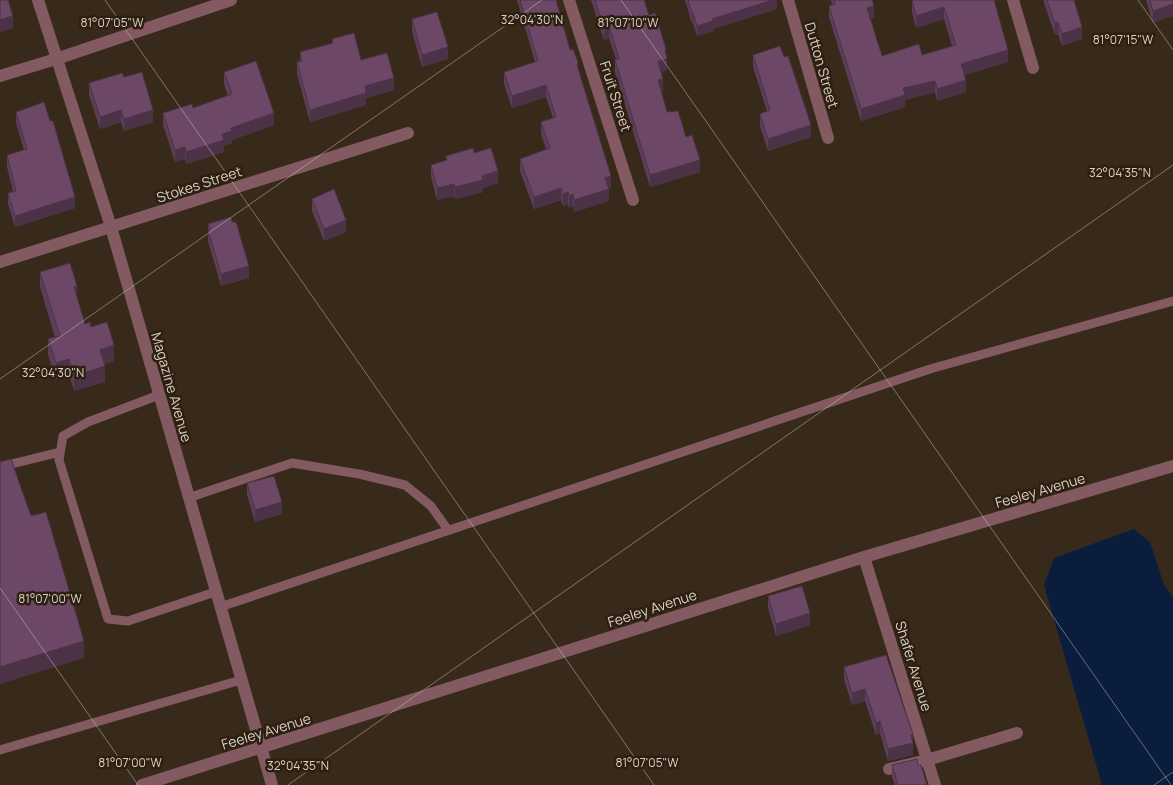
<svg xmlns="http://www.w3.org/2000/svg" width="1173" height="785" viewBox="0 0 1173 785" font-family="Manrope,sans-serif">
	<style>
		.water { fill: #0b1d3d }
		.lines { fill: none; stroke-linecap: round; stroke-linejoin: round }
		.lane { stroke: #835962; stroke-width: 9 }
		.street { stroke: #835962; stroke-width: 12 }
		.wall { fill: #5d3e58 }
		.shaded-wall { fill: #4c3247 }
		.building { fill: #6c4866; stroke: #4c3247 }
		.ticks { fill: none; stroke: #dad1c7; stroke-width: 1; stroke-opacity: 0.45 }
		.labels { text-anchor: middle; dominant-baseline: central; stroke-width: 5; stroke-linejoin: round; paint-order: stroke }
		.street-label { font-size: 14px; fill: #dad1c7; stroke: #2e2010 }
		.ticks-label { font-size: 12px; text-anchor: middle; fill: #dad1c7; stroke: #2e2010; stroke-width: 5; stroke-linejoin: round; paint-order: stroke }
	</style>
	<rect width="100%" height="100%" fill="#382a1a"/>
	<!-- water -->
	<path class="water" d="M1134,529L1150,542L1164,585L1173,597V785H1102L1044,585L1054,558Z"/>
	<g class="lines">
		<!-- lane -->
		<path class="lane" d="M159,395L88,422L63,436L59,460L108,619L128,621L215,592
			M0,467L60,452
			M188,498L292,463L359,474L405,485L431,506L448,530
			M220,607L930,369L1173,301
			M0,750L241,680"/>
		<!-- street -->
		<path class="street" d="M38,0L111,227L272,785
			M569,0L633,200
			M788,0L828,138
			M1013,0L1033,68
			M0,76L56,59L231,0
			M0,262L408,133
			M864,557L935,785
			M889,769L927,760L1017,733
			M142,785L864,557L1173,466"/>
	</g>
	<!-- wall -->
	<path class="wall" d="M517,0H556L570,50L578,68L611,188L609,189V201L574,212L573,206L569,208L568,204L563,206L561,200L534,209L520,171V159L546,149L541,134V122L553,118L546,97L512,108L504,84V72L535,62Z
		M591,0H644L649,15L666,56L667,70L661,72L663,91H661L667,112L686,137L700,172L650,187L615,72V60L616,59L609,38L604,40Z
		M685,0H777V9L713,29V31L697,36L693,23L692,24Z
		M831,0H872L874,18L870,19L882,56L922,55L952,46L944,19L916,28L912,12V0H994L1008,62L964,75L966,92L937,101L935,92L905,100V107L861,121L829,17V6L832,5Z
		M1043,0H1074L1082,39L1062,46L1058,34L1055,35Z
		M1146,0H1173L1153,23Z
		M412,19L448,59L422,67L412,31Z
		M332,39L361,60L394,90L366,98V105L310,122L297,74V62L300,61V52L332,43Z
		M753,55L811,137L768,151L760,126V114L767,111L753,67Z
		M224,72L274,125L232,140V143L224,146V152L186,164L185,159L175,162L163,125V113L193,108L228,96L224,84Z
		M124,77L153,122L124,131L121,122L100,129L89,95V83Z
		M16,112L75,208L15,227L8,204V193L13,191L7,167V155L24,150L16,123Z
		M474,153L498,183L483,188V192L455,199L454,196L437,200L431,177V165L446,160V156Z
		M312,199L346,232L324,241L312,211Z
		M208,224L249,278L221,286L208,241Z
		M40,272L77,297L85,324L91,327L114,361L104,364L105,382L74,391L69,374L56,379L48,355V339L55,337L40,287Z
		M247,483L282,514L255,522L247,495Z
		M768,596L810,625L776,636L768,608Z
		M844,667L913,734V755L888,761L880,733L876,735L865,701L852,705L844,679Z
		M892,765H918L927,785H895L892,777Z"/>
	<!-- shaded-wall -->
	<path class="shaded-wall" d="M773,0H777V9L713,29V31L697,36V26L712,19Z
		M1173,4V16L1153,23V11Z
		M874,6V18L867,20V8Z
		M944,7V19L916,28V16Z
		M692,13H693V23L692,24Z
		M13,16V28L0,32V20Z
		M1058,22V34L1055,35V23Z
		M609,26V38L604,40V28Z
		M1082,27V39L1062,46V34Z
		M448,47V59L422,67V55Z
		M666,49L667,70L658,73V61L665,50Z
		M1008,50V62L961,75V64Z
		M394,78V90L366,98V105L310,122V110L365,86Z
		M663,79V91L658,92V80Z
		M966,80V92L937,101V89Z
		M935,81V92L905,100V107L861,121V109L903,88Z
		M546,85V97L512,108V96Z
		M121,110V122L100,129V117Z
		M153,110V122L124,131V119Z
		M274,113V125L232,140V143L224,146V152L186,164V152L222,134L231,128Z
		M811,125V137L768,151V139Z
		M185,147V159L175,162V150Z
		M700,160V172L650,187V175Z
		M498,171V183L483,188V192L455,199V187L482,176Z
		M611,176V188L609,189V201L574,212V200L605,178Z
		M454,184V196L437,200V188Z
		M561,188V200L534,209V197Z
		M568,192V204L563,206V194Z
		M573,194V206L569,208V196Z
		M75,197V208L15,227V216Z
		M346,220V232L324,241V229Z
		M249,266V278L221,286V274Z
		M77,286V301L74,287Z
		M114,345V361L100,365V350Z
		M69,359V374L56,379V363Z
		M105,366V382L74,391V376Z
		M282,502V514L255,522V510Z
		M810,613V625L776,636V624Z
		M84,641V658L0,684V667Z
		M865,689V701L852,705V693Z
		M880,721V733L876,735V723Z
		M913,734V755L888,761V749Z"/>
	<!-- building -->
	<path class="building" d="M0,0H8L13,16L0,20Z
		M520,0H556L570,50L573,49L578,62L577,65L611,176L605,178L609,189L574,200L573,194L569,196L568,192L563,194L561,188L534,197L520,159L550,148L541,122L556,117L546,85L512,96L504,72L538,61Z
		M595,0H644L649,15L655,13L666,49L665,50L667,59L658,61L663,79L658,80L667,112L678,111L686,137L692,135L700,160L650,175L615,60L619,58L609,26L604,28Z
		M688,0H773L712,19L713,21L697,26L693,13H692Z
		M834,0H872L874,6L867,8L882,56L919,44L922,55L956,45L944,7L916,16L912,0H994L1008,50L961,64L966,80L937,89L935,81L903,88L905,95L861,109L829,6L835,4Z
		M1047,0H1074L1082,27L1062,34L1058,22L1055,23Z
		M1150,0H1173V4L1153,11Z
		M437,12L448,47L422,55L412,19Z
		M354,33L361,60L387,53L394,78L365,86L366,93L310,110L297,62L302,61L300,52L333,43L332,39Z
		M780,46L784,57L788,56L811,125L768,139L760,114L770,110L753,55Z
		M256,61L274,113L231,128L232,131L222,134L224,140L186,152L185,147L175,150L163,113L192,104L193,108L232,94L224,72Z
		M142,72L153,110L124,119L121,110L100,117L89,83L122,73L124,77Z
		M44,102L50,121H53L75,197L15,216L8,193L16,191L7,155L27,149L16,112Z
		M473,148L474,153L491,148L498,171L482,176L483,180L455,187L454,184L437,188L431,165L447,160L446,156Z
		M334,189L346,220L324,229L312,199Z
		M231,217L232,222H236L249,266L221,274L208,230L210,229L208,224Z
		M70,263L77,286L74,287L85,324L90,322L91,327L107,322L114,345L100,350L105,366L74,376L69,359L56,363L48,339L60,336L40,272Z
		M11,459L31,516L46,512L84,641L0,667V462Z
		M274,476L282,502L255,510L247,483Z
		M802,586L810,613L776,624L768,596Z
		M886,655L913,734L911,735L913,743L888,749L880,721L876,723L865,689L852,693L844,667Z
		M917,759L918,765H921L927,785H898L892,765Z"/>
	<!-- ticks -->
	<path class="ticks" d="M105,0L654,785M621,0L1171,785M1138,0L1173,50M0,379L542,0M0,588L138,785M288,785L1173,165M1154,785L1173,772"/>
	<g class="labels">
		<!-- street labels -->
		<g class="street-label">
			<text transform="translate(822 65) rotate(74)">Dutton Street</text>
			<text transform="translate(616 96) rotate(72)">Fruit Street</text>
			<text transform="translate(199 184) rotate(-18)">Stokes Street</text>
			<text transform="translate(172 387) rotate(74)">Magazine Avenue</text>
			<text transform="translate(1040 490) rotate(-16)">Feeley Avenue</text>
			<text transform="translate(652 608) rotate(-18)">Feeley Avenue</text>
			<text transform="translate(914 666) rotate(73)">Shafer Avenue</text>
			<text transform="translate(266 731) rotate(-17)">Feeley Avenue</text>
		</g>
	</g>
	<g class="ticks-label">
		<text x="532" y="24">32°04'30"N</text>
		<text x="112" y="27">81°07'05"W</text>
		<text x="628" y="27">81°07'10"W</text>
		<text x="1123" y="44">81°07'15"W</text>
		<text x="1120" y="177">32°04'35"N</text>
		<text x="53" y="377">32°04'30"N</text>
		<text x="50" y="603">81°07'00"W</text>
		<text x="130" y="767">81°07'00"W</text>
		<text x="647" y="767">81°07'05"W</text>
		<text x="298" y="770">32°04'35"N</text>
	</g>
</svg>
